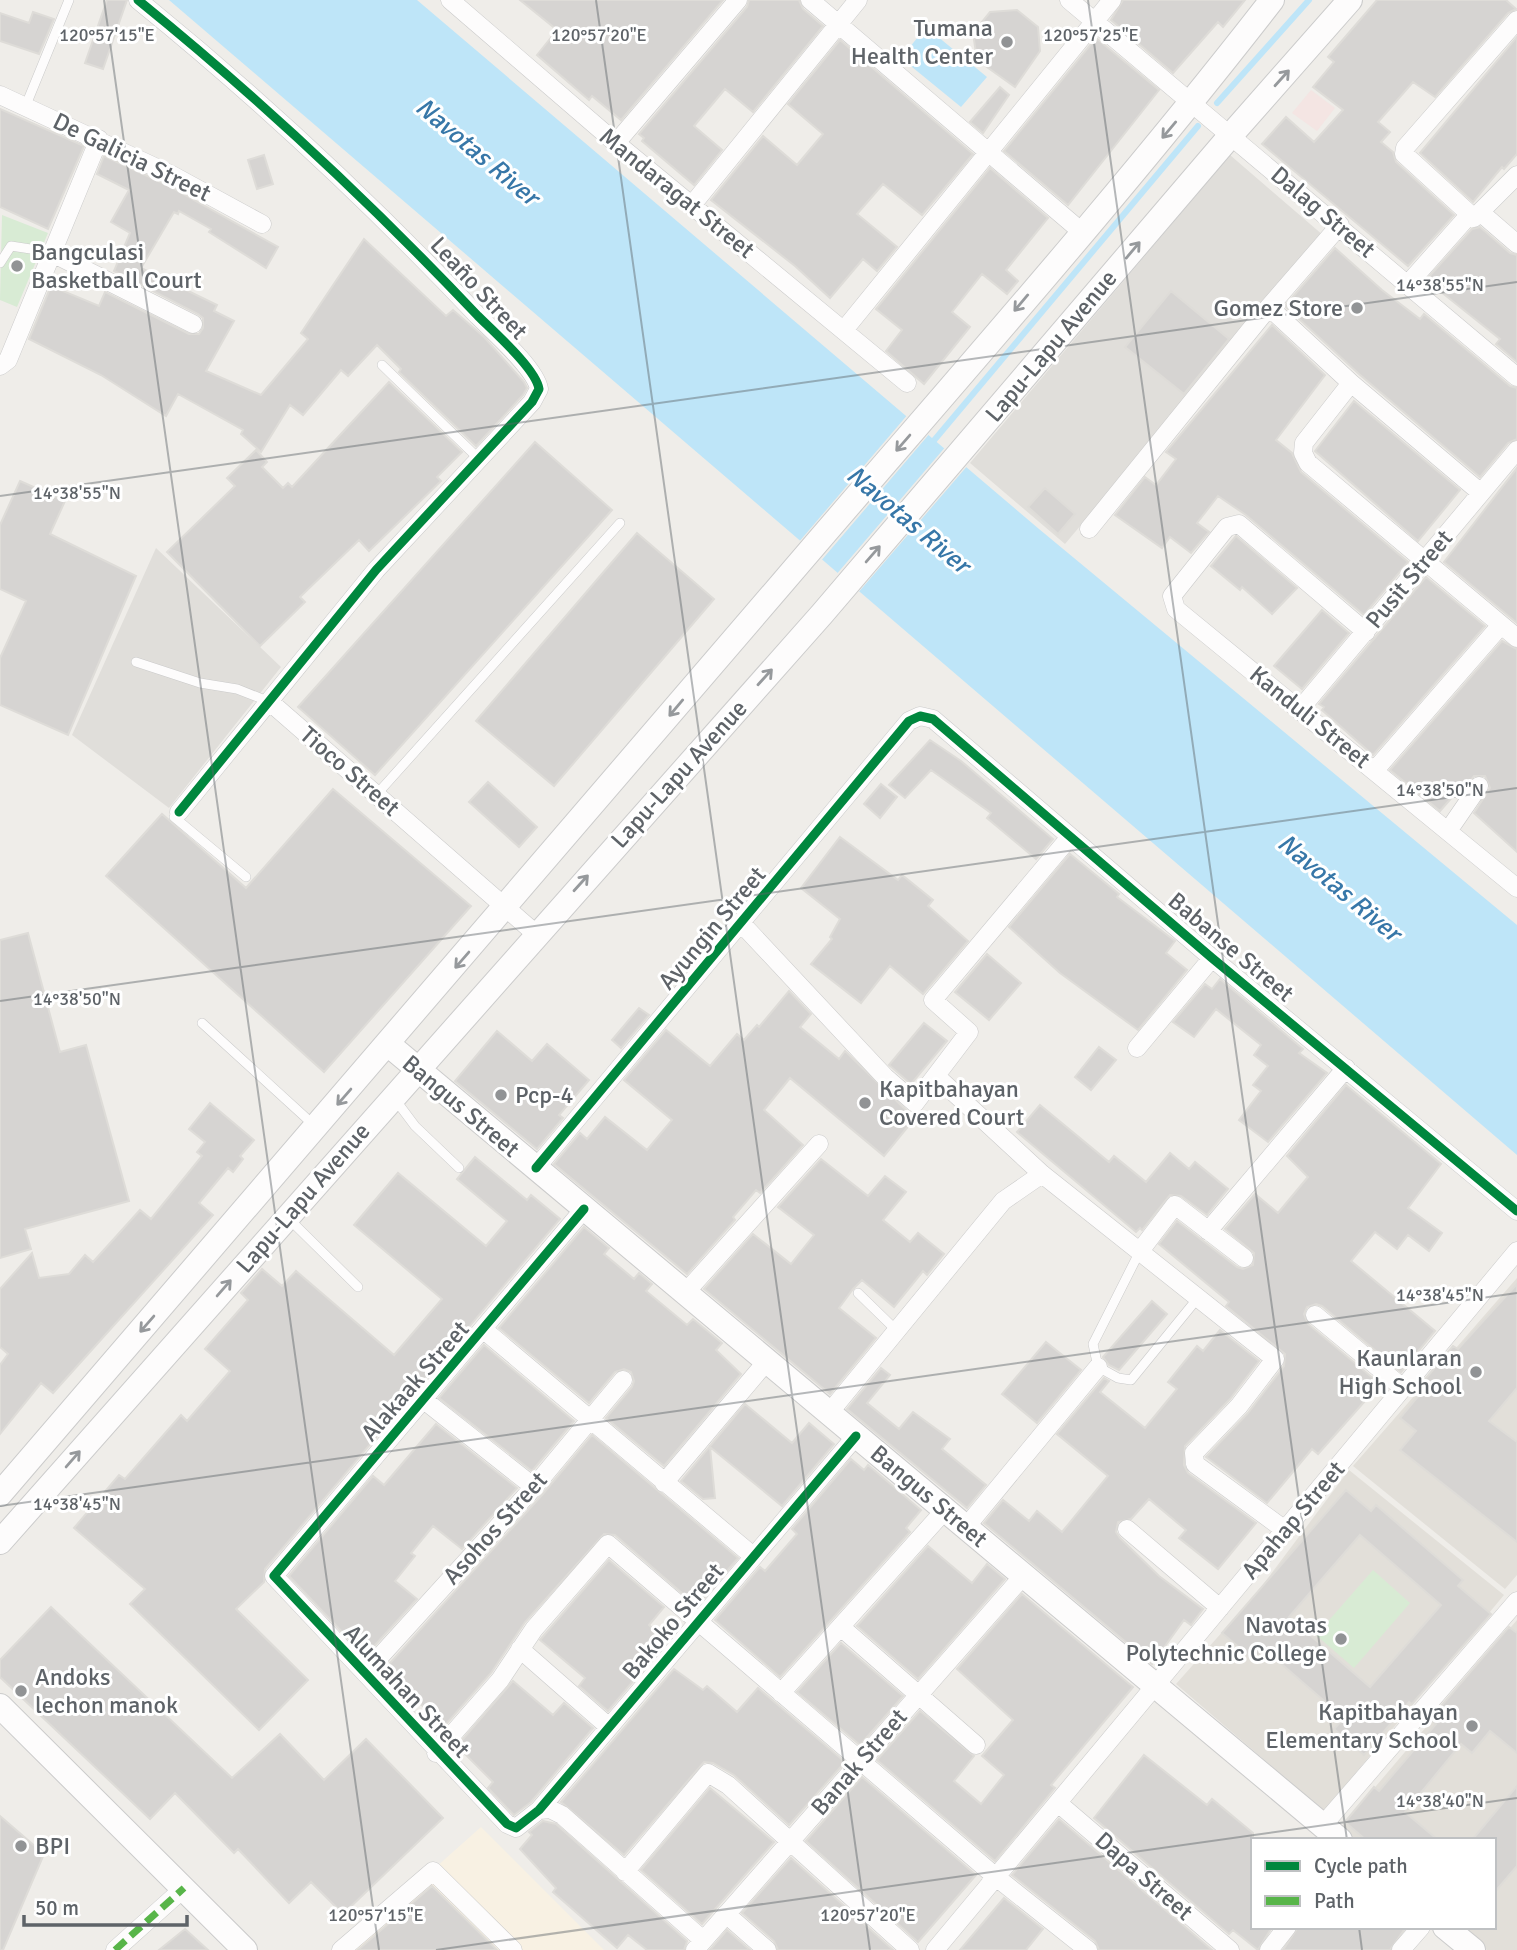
<svg xmlns="http://www.w3.org/2000/svg" width="1517" height="1950" viewBox="0 0 1517 1950" font-family="Signika,sans-serif">
	<style>
		.commercial { fill: #f8f1e3 }
		.industrial { fill: #e0deda }
		.education { fill: #e2dfd9 }
		.medical { fill: #f4e5e3 }
		.green { fill: #d8ebd4 }
		.water { fill: #bee5f8 }
		.pier { fill: #efede9 }
		.lines { fill: none; stroke-linecap: round; stroke-linejoin: round }
		.stream { stroke: #bee5f8; stroke-width: 6 }
		.building { fill: #d6d4d2; stroke: #dedcd8; stroke-width: 2; fill-rule: evenodd }
		.lane-casing { stroke: #cacaca; stroke-width: 10 }
		.street-casing { stroke: #cacaca; stroke-width: 19 }
		.secondary-casing { stroke: #cbcbcb; stroke-width: 26 }
		.lane { stroke: #fdfcfc; stroke-width: 9 }
		.street { stroke: #fdfcfc; stroke-width: 18 }
		.secondary { stroke: #fdfcfc; stroke-width: 24 }
		.quiet { stroke: #58b549; stroke-width: 7; stroke-dasharray: 14 7; stroke-linecap: butt }
		.cycleway-casing { stroke: #fff; stroke-width: 13 }
		.cycleway { stroke: #00873e; stroke-width: 9 }
		.oneway { stroke: #96999c }
		.ticks { fill: none; stroke: #5e6368; stroke-width: 2; stroke-opacity: 0.45 }
		.poi-dot { fill: #919395; stroke: #fff; stroke-width: 2.5 }
		.labels { text-anchor: middle; dominant-baseline: central; stroke-width: 6; stroke-linejoin: round; paint-order: stroke }
		.poi-label { font-size: 24px; fill: #5e6368; stroke: #fff; text-anchor: end }
		.street-label { font-size: 24px; fill: #5e6368; stroke: #fff }
		.water-label { font-size: 26px; font-style: italic; fill: #3777a8; stroke: #fff }
		.ticks-label { font-size: 18px; text-anchor: middle; fill: #5e6368; stroke: #fff; stroke-width: 6; stroke-linejoin: round; paint-order: stroke }
	</style>
	<rect width="100%" height="100%" fill="#efede9"/>
	<!-- commercial -->
	<path class="commercial" d="M481,1827L604,1950H343Z"/>
	<!-- industrial -->
	<path class="industrial" d="M1230,155L1324,236L1065,544L970,463Z
		M156,548L281,667L169,808L72,735Z"/>
	<!-- education -->
	<path class="education" d="M1517,1278V1575L1505,1589L1353,1466Z
		M1349,1470L1504,1595L1324,1811L1176,1684L1256,1594Z
		M1517,1620V1950H1487L1458,1927H1494V1840H1347L1337,1832Z"/>
	<!-- medical -->
	<path class="medical" d="M1311,90L1335,108L1317,131L1292,113Z"/>
	<!-- green -->
	<path class="green" d="M2,215L48,233L17,307L0,300Z
		M1373,1570L1410,1603L1354,1668L1316,1635Z"/>
	<!-- water -->
	<path class="water" d="M169,0H417L1039,529L1517,925V1155Z
		M926,27L987,77L961,107L901,58Z"/>
	<!-- pier -->
	<path class="pier" d="M909,413L931,432L820,562L798,543Z
		M947,445L969,464L857,594L835,576Z"/>
	<g class="lines">
		<!-- stream -->
		<path class="stream" d="M1217,103L1309,0
			M931,444L1198,126"/>
	</g>
	<!-- building -->
	<path class="building" d="M107,0H127L103,69L85,63Z
		M520,0H723L621,120L592,96L589,100L537,55L557,30Z
		M749,0H799L803,9L823,26L753,112L725,89L694,126L722,150L694,185L642,141L644,138L639,134L747,7Z
		M1123,0H1245L1223,27L1218,22L1173,73L1111,20Z
		M1377,0H1506L1516,9L1508,13L1435,97L1413,82L1378,122L1390,132L1381,142L1393,152L1396,162L1454,215L1408,266L1262,144L1286,117L1314,142L1343,110L1313,87L1334,62L1328,57Z
		M1017,10L1038,27L1040,51L1015,87L977,60L973,33L990,12Z
		M33,12L54,19L39,54L0,41V13L29,23Z
		M1517,37V154L1504,169L1502,167L1473,202L1420,153Z
		M1096,38L1159,90L1068,205L1004,151Z
		M840,40L973,154L922,215L883,184L857,214L897,247L877,271L863,259L830,298L795,266L711,200L763,136L797,165L823,134L788,104Z
		M1000,87L1009,95L983,133L970,122Z
		M0,109L84,146L48,229L0,207Z
		M264,155L273,184L257,189L248,160Z
		M104,156L167,185L278,247L266,268L209,232L211,229L179,211L178,214L174,212L141,268L217,305L214,311L234,321L206,371L261,395L308,339L301,333L364,239L446,316L453,310L484,337L524,382L527,388L523,395L476,446L399,372L401,369L377,345L348,376L341,370L303,415L290,405L261,452L241,434L243,430L178,394L166,416L101,375L29,339L51,286L99,306L105,292L189,334H199L203,328V318L198,314L114,271L130,233L111,222L129,190L97,174Z
		M990,168L1048,218L1006,270L1018,281L1007,294L982,274L952,312L970,327L924,384L886,351L902,330L876,309Z
		M1480,227L1510,253L1517,255V362L1496,344L1500,339L1426,280L1472,229Z
		M1335,248L1382,290L1420,319L1424,314L1510,386L1517,388V439L1508,443L1480,477L1359,374L1285,306Z
		M1171,291L1229,339L1184,394L1125,347Z
		M1272,325L1325,375L1276,440L1292,453L1301,472L1408,562L1364,615L1246,515L1218,496L1197,523L1209,532L1191,553L1170,537L1162,548L1115,515L1145,477L1156,485L1176,459L1166,452Z
		M389,382L462,452L437,477L441,481L369,551L359,540L300,597L305,602L260,646L167,552L235,486L227,478L256,450L267,462L262,467L283,488L288,483L292,487Z
		M1354,401L1460,490L1418,541L1315,451Z
		M535,442L612,510L375,775L298,707Z
		M1517,468V623L1444,562Z
		M20,481L65,501L50,534L136,576L68,735L0,705V658L26,601L0,589V525Z
		M1045,488L1075,514L1058,534L1028,507Z
		M637,533L714,599L554,786L476,721Z
		M1236,536L1297,588L1272,614L1242,587L1240,590L1211,566Z
		M1426,577L1485,626L1373,755L1322,710L1324,707L1319,704Z
		M1322,610L1349,633L1302,689L1274,666Z
		M1502,641L1517,649V852L1474,813L1490,788L1485,776H1474L1457,798L1454,795L1440,811L1390,770Z
		M930,740L961,761L1053,839L1036,859L987,818L991,813L931,770L905,798L889,785Z
		M488,782L537,827L519,847L469,802Z
		M881,784L897,797L880,818L864,804Z
		M333,789L471,906L324,1072L106,876L162,814L246,888Z
		M840,837L898,880L902,875L933,900L928,906L968,941L923,994L890,966L861,1003L811,964L832,939L830,937L840,919L801,888Z
		M1070,854L1119,894L1117,897L1175,941L1166,953L1187,970L1138,1030L1060,973L1009,927Z
		M28,933L60,1052L86,1045L129,1201L25,1229L31,1249L0,1258V940Z
		M987,954L1021,983L989,1020L955,992Z
		M1220,979L1303,1049L1299,1053L1327,1073L1268,1142L1239,1120L1261,1091L1253,1085L1268,1066L1254,1055L1261,1045L1216,1009L1194,1037L1173,1022L1205,984L1212,989Z
		M789,991L811,1014L800,1027L839,1059L845,1051L908,1112L919,1113L884,1156L790,1078L764,1110L803,1145L760,1193L756,1190L733,1217L735,1220L687,1274L554,1164L580,1133L587,1139L605,1117L647,1150L672,1120L624,1080L666,1030L710,1066L737,1034L744,1040L757,1025L759,1027Z
		M639,1008L649,1015L621,1048L612,1040Z
		M924,1023L947,1041L911,1084L889,1065Z
		M497,1031L532,1061L547,1044L589,1080L559,1115L563,1118L537,1149L455,1081Z
		M1099,1047L1116,1060L1091,1090L1075,1077Z
		M1346,1085L1441,1164L1408,1208L1442,1233L1429,1251L1408,1235L1397,1249L1375,1232L1351,1261L1435,1331L1401,1372L1322,1306L1316,1304L1307,1307L1304,1314L1308,1324L1380,1384L1318,1454L1312,1449L1267,1503L1206,1457L1248,1413L1284,1366L1285,1354L1226,1306L1229,1302L1159,1244L1177,1221L1237,1267L1243,1269L1253,1265L1254,1253L1225,1229L1255,1194L1278,1213L1308,1177L1287,1156Z
		M210,1103L254,1140L240,1156L243,1159L233,1172L228,1168L199,1203L213,1215L53,1393L41,1383L0,1434V1365L8,1354L0,1347V1289L32,1253L39,1278L69,1274L85,1255L93,1262L140,1210L151,1219L202,1156L197,1152L205,1142L189,1129Z
		M1040,1105L1109,1162L1114,1156L1146,1182L1170,1153L1189,1169L1195,1162L1228,1189L1207,1215L1181,1196L1170,1195L1142,1230L1140,1228L1136,1232L1017,1132Z
		M475,1157L527,1200L531,1195L560,1219L265,1569L264,1582L236,1609L308,1680L259,1730L130,1604L145,1589L74,1528L119,1475L125,1479L181,1415L187,1421L230,1371L205,1349L248,1300L241,1293L262,1269L282,1286L296,1271L394,1355L442,1299L354,1225L398,1173L486,1246L507,1221L457,1179Z
		M821,1159L868,1196L885,1176L906,1192L883,1220L910,1242L918,1233L944,1254L927,1275L923,1271L894,1307L862,1280L853,1289L839,1308L876,1338L830,1394L704,1289L753,1234L791,1264L814,1235L778,1207Z
		M584,1227L609,1248L604,1254L634,1279L639,1273L652,1284L646,1291L687,1325L693,1319L722,1343L716,1350L741,1374L664,1466L606,1418L632,1387L634,1381L631,1372L624,1369L615,1372L589,1403L499,1328Z
		M1517,1284V1388L1489,1421L1517,1442V1542L1400,1450L1416,1431L1400,1418L1420,1394L1416,1390L1453,1346L1458,1349Z
		M1152,1301L1167,1314L1119,1370L1109,1365L1103,1357Z
		M1220,1330L1259,1361L1230,1399L1185,1446L1184,1465L1188,1473L1256,1523L1218,1569L1179,1538L1186,1530L1149,1499L1131,1519L1118,1522L1116,1532L1120,1538L1159,1576L1203,1609L1191,1625L1184,1620L1152,1664L984,1523L1003,1500L1029,1521L1037,1511L1062,1532L1108,1476L1057,1434L1104,1378L1109,1381L1100,1392L1145,1428L1177,1389L1168,1382L1197,1346L1203,1351Z
		M1046,1342L1081,1370L1037,1423L1002,1394Z
		M484,1345L574,1421L532,1471L439,1398Z
		M881,1368L890,1375L867,1403L899,1429L913,1412L950,1439L942,1449L986,1485L967,1508L847,1409Z
		M745,1404L792,1443L809,1423L834,1444L782,1506L710,1447L715,1498L703,1499L681,1481Z
		M436,1424L517,1488L462,1549L433,1526L411,1553L415,1556L395,1581L417,1599L365,1656L289,1576L373,1476L384,1485Z
		M592,1435L738,1558L697,1606L615,1535L604,1534L525,1622L491,1673L440,1731L433,1724L438,1718L410,1696L406,1700L381,1673L542,1495Z
		M851,1459L864,1470L868,1465L921,1510L906,1528L910,1532L780,1677L715,1620L760,1567L765,1571L797,1534L792,1529Z
		M1346,1490L1371,1511L1376,1505L1463,1580L1458,1586L1491,1614L1412,1704L1409,1702L1364,1755L1334,1729L1344,1718L1264,1649L1254,1660L1222,1633ZM1360,1535L1441,1605L1370,1687L1289,1617Z
		M928,1546L972,1583L987,1564L1005,1579L918,1679L857,1626Z
		M609,1560L664,1607L649,1625L660,1636L649,1648L656,1654L608,1711L579,1686L585,1678L540,1640Z
		M1022,1594L1133,1687L1051,1785L1055,1788L995,1861L877,1760L920,1711L974,1756L954,1781L981,1804L1004,1775L982,1756L1013,1720L957,1669Z
		M51,1607L232,1778L280,1734L324,1780L366,1739L443,1818L343,1914L311,1882L289,1903L238,1849L234,1853L175,1793L150,1819L0,1677V1660Z
		M1509,1627L1517,1633V1753L1490,1731L1472,1753L1461,1744L1405,1812L1438,1840H1366L1345,1822L1374,1787L1379,1791L1436,1724L1430,1719Z
		M841,1643L903,1696L860,1745L797,1692Z
		M674,1669L703,1690L707,1686L737,1712L758,1688L845,1762L789,1825L734,1775L713,1763L704,1762L624,1855L561,1802Z
		M513,1681L553,1715L564,1703L593,1728L531,1802L514,1815L488,1788L493,1782L457,1746Z
		M1144,1755L1207,1805L1212,1799L1253,1833V1927H1272L1258,1950L1233,1930L1229,1934L1094,1818Z
		M862,1777L976,1875L918,1942L806,1841Z
		M1517,1786V1866L1494,1893V1840H1472Z
		M710,1788L774,1842L702,1924L641,1870Z
		M0,1816L44,1854L3,1950H0Z
		M1059,1819L1212,1950H1099L1095,1941L1012,1875Z
		M543,1821L556,1824L687,1941L684,1950H647L628,1935L617,1948L553,1892L556,1888L520,1849L532,1835L529,1832Z
		M791,1858L893,1950H778L774,1941L742,1913Z
		M432,1886L497,1950H358Z
		M1004,1898L1043,1929L1026,1950H960Z
		M1298,1927H1406L1390,1950H1283Z
		M185,1929L208,1950H159Z
		M727,1930L750,1950H710Z"/>
	<g class="lines">
		<defs>
			<path id="lane" d="M26,105L69,0
				M0,263L11,246L50,252
				M382,365L479,459
				M136,662L200,683L237,689L270,702
				M377,794L620,523
				M178,812L174,817L246,877
				M202,1023L316,1127
				M394,1098L415,1126L459,1168
				M289,1219L358,1287
				M1140,1251L1093,1344L1098,1367L1118,1378L1131,1380L1197,1299
				M858,1293L896,1330"/>
			<path id="street" d="M138,0C259,98 371,203 478,316C494,332 536,369 539,389L532,402L376,570L179,812
				M450,0L616,143L907,383
				M810,0L1082,232
				M1069,0L1517,377
				M1517,20L1405,148L1404,154L1474,218L1517,175
				M0,95L172,175L262,224
				M616,143L738,0
				M692,205L858,0
				M1480,212L1517,244
				M50,252L193,324
				M1408,284L1470,214
				M1269,307L1351,383L1304,443L1303,453L1308,463L1517,638
				M844,330L1112,0
				M0,366L8,360L99,139
				M1351,383L1481,493
				M1089,529L1269,307L1340,225
				M1366,632L1239,524L1227,527L1172,596L1176,609L1517,888
				M270,702L536,934
				M1301,708L1517,450
				M1375,770L1501,625
				M1448,831L1479,786
				M742,924L885,1077L915,1103L969,1032L933,1000L1070,837
				M1137,1048L1212,958
				M936,1076L1042,1174L1275,1359L1239,1406L1194,1453L1195,1464L1285,1530
				M536,1168L909,721L920,716L933,719L1212,958L1517,1211
				M584,1209L274,1576L507,1824L516,1828L539,1810L856,1436
				M1208,1231L1346,1068
				M1140,1251L1175,1205L1244,1258
				M685,1293L819,1144
				M1315,1315L1403,1388
				M484,1330L753,1556
				M424,1400L534,1487
				M829,1413L1003,1201L1042,1174
				M664,1483L767,1361
				M966,1527L1098,1367
				M1127,1529L1220,1608
				M842,1628L976,1745
				M520,1649L609,1727
				M365,1673L534,1487L623,1380
				M781,1693L945,1510
				M436,1753L500,1680L534,1629L608,1544L996,1877L1088,1950
				M1058,1803L1230,1950
				M539,1810L550,1809L562,1815L703,1940
				M1323,1825L1517,1601
				M625,1872L708,1773L728,1785L910,1950
				M726,1914L767,1950
				M115,1950L184,1888
				M341,1950L433,1871L513,1950
				M695,1950L1024,1575
				M935,1950L1517,1251
				M1269,1950L1287,1927
				M1401,1950L1421,1927"/>
			<path id="secondary" d="M389,1045L1340,1840
				M0,1494C262,1191 524,887 784,581C948,389 1117,200 1272,0
				M0,1542L822,614L1231,135L1350,0
				M0,1706L245,1950
				M1445,1927L1473,1950"/>
		</defs>
		<!-- lane casing -->
		<use href="#lane" class="lane-casing"/>
		<!-- street casing -->
		<use href="#street" class="street-casing"/>
		<!-- secondary casing -->
		<use href="#secondary" class="secondary-casing"/>
		<!-- lane -->
		<use href="#lane" class="lane"/>
		<!-- street -->
		<use href="#street" class="street"/>
		<!-- secondary -->
		<use href="#secondary" class="secondary"/>
		<!-- quiet -->
		<path class="quiet" d="M115,1950L184,1888"/>
		<defs>
			<path id="cycleway" d="M138,0C259,98 371,203 478,316C494,332 536,369 539,389L532,402L376,570L179,812
				M536,1168L909,721L920,716L933,719L1212,958L1517,1211
				M584,1209L274,1576L507,1824L516,1828L539,1810L856,1436"/>
		</defs>
		<!-- cycleway casing -->
		<use href="#cycleway" class="cycleway-casing"/>
		<!-- cycleway -->
		<use href="#cycleway" class="cycleway"/>
	</g>
	<!-- one-way arrows -->
	<defs><path id="oneway-shaft" d="M-6 0H5M1.5-3L5.5 0L1.5 3" fill="none" stroke-width="1.6" stroke-linecap="round" stroke-linejoin="round" transform="scale(1.75)"/></defs>
	<g class="oneway">
		<use href="#oneway-shaft" transform="translate(1282 78) rotate(-48)"/>
		<use href="#oneway-shaft" transform="translate(1169 130) rotate(130)"/>
		<use href="#oneway-shaft" transform="translate(1133 250) rotate(-50)"/>
		<use href="#oneway-shaft" transform="translate(1021 303) rotate(130)"/>
		<use href="#oneway-shaft" transform="translate(903 443) rotate(131)"/>
		<use href="#oneway-shaft" transform="translate(873 554) rotate(-49)"/>
		<use href="#oneway-shaft" transform="translate(765 677) rotate(-48)"/>
		<use href="#oneway-shaft" transform="translate(676 708) rotate(130)"/>
		<use href="#oneway-shaft" transform="translate(581 883) rotate(-48)"/>
		<use href="#oneway-shaft" transform="translate(462 960) rotate(131)"/>
		<use href="#oneway-shaft" transform="translate(344 1097) rotate(131)"/>
		<use href="#oneway-shaft" transform="translate(224 1288) rotate(-49)"/>
		<use href="#oneway-shaft" transform="translate(147 1324) rotate(131)"/>
		<use href="#oneway-shaft" transform="translate(73 1459) rotate(-49)"/>
	</g>
	<!-- ticks -->
	<path class="ticks" d="M104,0L379,1950M596,0L870,1950M1088,0L1347,1840M0,496L1517,282M0,1001L1517,788M0,1506L1517,1293M1359,1927L1362,1950M436,1950L1517,1798"/>
	<!-- markers -->
	<g class="poi-dot">
		<circle cx="1007" cy="42" r="7"/>
		<circle cx="17" cy="266" r="7"/>
		<circle cx="1357" cy="308" r="7"/>
		<circle cx="501" cy="1095" r="7"/>
		<circle cx="865" cy="1103" r="7"/>
		<circle cx="1476" cy="1372" r="7"/>
		<circle cx="1341" cy="1639" r="7"/>
		<circle cx="21" cy="1691" r="7"/>
		<circle cx="1472" cy="1726" r="7"/>
		<circle cx="21" cy="1846" r="7"/>
	</g>
	<g class="labels">
		<!-- poi labels -->
		<g class="poi-label">
			<text x="993" y="28">Tumana<tspan x="993" dy="28">Health Center</tspan></text>
			<text x="31" y="252" text-anchor="start">Bangculasi<tspan x="31" dy="28">Basketball Court</tspan></text>
			<text x="1343" y="308">Gomez Store</text>
			<text x="879" y="1089" text-anchor="start">Kapitbahayan<tspan x="879" dy="28">Covered Court</tspan></text>
			<text x="515" y="1095" text-anchor="start">Pcp-4</text>
			<text x="1462" y="1358">Kaunlaran<tspan x="1462" dy="28">High School</tspan></text>
			<text x="1327" y="1625">Navotas<tspan x="1327" dy="28">Polytechnic College</tspan></text>
			<text x="35" y="1677" text-anchor="start">Andoks<tspan x="35" dy="28">lechon manok</tspan></text>
			<text x="1458" y="1712">Kapitbahayan<tspan x="1458" dy="28">Elementary School</tspan></text>
			<text x="35" y="1846" text-anchor="start">BPI</text>
		</g>
		<!-- street labels -->
		<g class="street-label">
			<text transform="translate(132 157) rotate(26)">De Galicia Street</text>
			<text transform="translate(677 193) rotate(39)">Mandaragat Street</text>
			<text transform="translate(1323 212) rotate(40)">Dalag Street</text>
			<text transform="translate(479 288) rotate(47)">Leaño Street</text>
			<text transform="translate(1051 346) rotate(-50)">Lapu-Lapu Avenue</text>
			<text transform="translate(1409 579) rotate(-50)">Pusit Street</text>
			<text transform="translate(1310 717) rotate(39)">Kanduli Street</text>
			<text transform="translate(350 771) rotate(41)">Tioco Street</text>
			<text transform="translate(679 774) rotate(-48)">Lapu-Lapu Avenue</text>
			<text transform="translate(712 928) rotate(-50)">Ayungin Street</text>
			<text transform="translate(1231 947) rotate(40)">Babanse Street</text>
			<text transform="translate(461 1106) rotate(40)">Bangus Street</text>
			<text transform="translate(303 1198) rotate(-49)">Lapu-Lapu Avenue</text>
			<text transform="translate(415 1381) rotate(-49)">Alakaak Street</text>
			<text transform="translate(929 1496) rotate(40)">Bangus Street</text>
			<text transform="translate(1293 1520) rotate(-50)">Apahap Street</text>
			<text transform="translate(495 1528) rotate(-48)">Asohos Street</text>
			<text transform="translate(673 1621) rotate(-50)">Bakoko Street</text>
			<text transform="translate(407 1691) rotate(47)">Alumahan Street</text>
			<text transform="translate(859 1762) rotate(-49)">Banak Street</text>
			<text transform="translate(1144 1876) rotate(41)">Dapa Street</text>
		</g>
		<!-- water labels -->
		<g class="water-label">
			<text transform="translate(477 152) rotate(40)">Navotas River</text>
			<text transform="translate(908 520) rotate(40)">Navotas River</text>
			<text transform="translate(1339 888) rotate(40)">Navotas River</text>
		</g>
	</g>
	<g class="ticks-label">
		<text x="107" y="41">120°57'15"E</text>
		<text x="599" y="41">120°57'20"E</text>
		<text x="1091" y="41">120°57'25"E</text>
		<text x="1440" y="291">14°38'55"N</text>
		<text x="77" y="499">14°38'55"N</text>
		<text x="1440" y="796">14°38'50"N</text>
		<text x="77" y="1005">14°38'50"N</text>
		<text x="1440" y="1301">14°38'45"N</text>
		<text x="77" y="1510">14°38'45"N</text>
		<text x="1440" y="1807">14°38'40"N</text>
		<text x="376" y="1921">120°57'15"E</text>
		<text x="868" y="1921">120°57'20"E</text>
	</g>
	<!-- legend -->
	<rect x="1251" y="1838" width="245" height="91" fill="#ffffff" stroke="#bfc1c3" stroke-width="2"/>
	<rect x="1265" y="1861" width="35" height="10" fill="#00873e" stroke="#bfc1c3" stroke-width="2"/>
	<text x="1314" y="1873" font-size="21" fill="#5e6368">Cycle path</text>
	<rect x="1265" y="1896" width="35" height="10" fill="#58b549" stroke="#bfc1c3" stroke-width="2"/>
	<text x="1314" y="1908" font-size="21" fill="#5e6368">Path</text>
	<!-- scale -->
	<path d="M24 1915v10h163v-10" fill="none" stroke="#5e6368" stroke-width="3.5"/>
	<text x="35" y="1915" font-size="21" fill="#5e6368" stroke="#ffffff" stroke-width="5" paint-order="stroke">50 m</text>
</svg>
